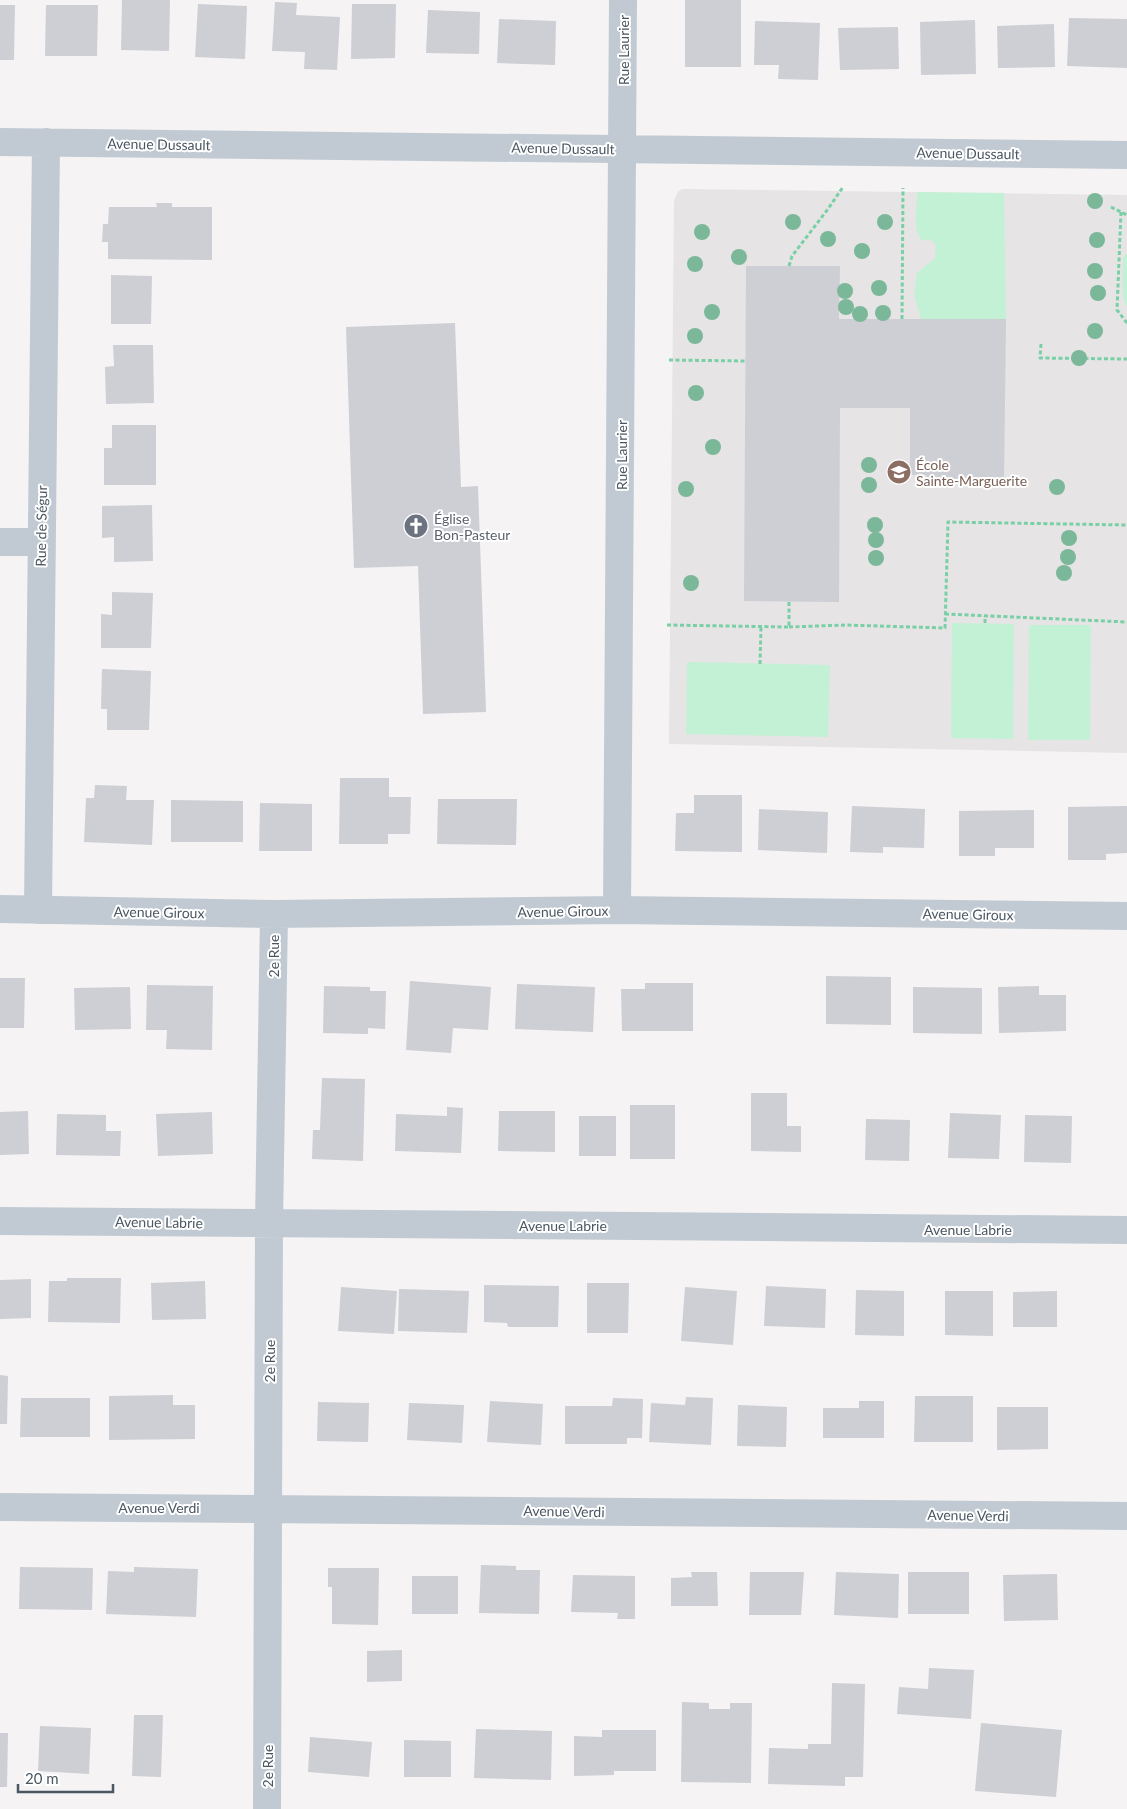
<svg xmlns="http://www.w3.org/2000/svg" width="1127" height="1809" viewBox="0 0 1127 1809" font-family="Lato,sans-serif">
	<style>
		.education { fill: #e6e4e5 }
		.green { fill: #c3f1d5 }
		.building { fill: #cdcfd5 }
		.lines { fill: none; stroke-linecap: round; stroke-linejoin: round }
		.path { stroke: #7ad0a6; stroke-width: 3; stroke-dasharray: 4 2.5; stroke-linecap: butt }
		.street { stroke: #c1cad2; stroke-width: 28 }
		.tree { fill: #7bb799 }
		.labels { text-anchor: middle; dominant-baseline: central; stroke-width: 4; stroke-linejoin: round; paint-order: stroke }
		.street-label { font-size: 14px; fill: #4a5661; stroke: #fff }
		.education-label { font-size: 14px; fill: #785e54; stroke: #fff; text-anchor: start }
		.worship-label { font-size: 14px; fill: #5b616d; stroke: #fff; text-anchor: start }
	</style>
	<rect width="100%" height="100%" fill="#f5f3f3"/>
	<!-- education -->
	<path class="education" d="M682,189L1127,195V753L669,744L674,200L678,192Z"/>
	<!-- green -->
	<path class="green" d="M917,192L1004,193L1006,319H921L914,294L917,273L935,258L936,245L930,239L922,241C911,227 918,209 917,192Z
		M1127,253V306C1120,298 1123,269 1123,258Z
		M952,623L1014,624L1013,739L951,738Z
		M1029,625H1091L1090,740H1028Z
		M687,662L830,665L828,737L686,734Z"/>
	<!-- building -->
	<path class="building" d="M122,0H170L169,51L121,50Z
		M685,0H741V67H685Z
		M275,2L297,3L296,15L340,17L337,70L304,69L305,52L272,51Z
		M198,4L247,6L245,59L195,57Z
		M352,4H396L395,58L351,59Z
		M0,5H15L14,60H0Z
		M46,5H98L97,56H45Z
		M428,10L480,12L479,54L426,53Z
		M1069,18L1127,19V68L1067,66Z
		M499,19L556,21L555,65L497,63Z
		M975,20L976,74L921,75L920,22Z
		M755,21L820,23L818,80L778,79L779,65H754Z
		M1054,24L1055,67L998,68L997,26Z
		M898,27L899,69L840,70L838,28Z
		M156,203H172V207H212V260L108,259V242H102L103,224H108L109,207H157Z
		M746,266H840L839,319H1006L1004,482L926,481V475H910V408H840L839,602L744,601Z
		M111,275L152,276L151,324H111Z
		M455,323L461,487L478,486L486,712L423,714L418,566L354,568L346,327Z
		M113,345H153L154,403L106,404L105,367L114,366Z
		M112,425H156V485H104V448H112Z
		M152,505L153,561L114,562V537L102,538V506Z
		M112,592L153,593L151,648H101V614L112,615Z
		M102,669L151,671L149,730H107V709H101Z
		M340,778H389V797H411L410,834H388V844H339Z
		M95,785L127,786L126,800H154L152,845L84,842L86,798H94Z
		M694,795H742V852L675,851L676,813H694Z
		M438,799H517L516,845L437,844Z
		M171,800L243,801V842H171Z
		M260,803L312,804V851H259Z
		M852,806L925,809L924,848L883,847V853L850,852Z
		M1127,806V853L1106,854V860H1068V807Z
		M759,809L828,812L827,853L758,850Z
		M1034,810V848H995V856H959V811Z
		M826,976L891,977V1025L826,1024Z
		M0,978H25L24,1028H0Z
		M410,981L491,987L488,1030L453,1028L451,1053L406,1050Z
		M645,983H693V1031H622L621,989H645Z
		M517,984L595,987L593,1032L515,1029Z
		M147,985L213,986L212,1050L166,1049L167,1030H146Z
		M324,986L370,987V991H386L385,1029L368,1028V1034L323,1033Z
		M1039,986V995H1066V1031L999,1033L998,987Z
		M130,987L131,1029L75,1030L74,988Z
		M913,987L982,988V1034L913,1033Z
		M322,1078L365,1079L363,1161L312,1159L313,1130H320Z
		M751,1093H787V1126H801V1152L751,1151Z
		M630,1105H675V1159H630Z
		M447,1107L463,1108L461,1153L395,1151L396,1114L447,1116Z
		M28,1111L29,1154L0,1155V1112Z
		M499,1111H555V1152L498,1151Z
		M212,1112L213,1154L158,1156L156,1114Z
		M950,1113L1001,1115L999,1159L948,1158Z
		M57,1114L106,1115V1131H121L120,1156L56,1155Z
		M1025,1115L1072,1116L1071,1163L1024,1162Z
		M579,1116H616V1156H579Z
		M866,1119L910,1120L909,1161L865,1160Z
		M67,1278H121L120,1323L48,1322L49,1281H67Z
		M31,1279V1318L0,1319V1280Z
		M205,1281L206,1319L152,1320L151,1283Z
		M587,1283H629L628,1333H587Z
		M484,1285L559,1286L558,1327H508L507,1323L484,1322Z
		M766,1286L826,1289L825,1328L764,1326Z
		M341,1287L397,1291L394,1334L338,1331Z
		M685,1287L737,1291L733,1345L681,1341Z
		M399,1289L469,1291L467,1333L398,1331Z
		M856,1290L904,1291V1336L855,1335Z
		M945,1291H993V1336L945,1335Z
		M1057,1291V1327H1013V1292Z
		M0,1375L8,1376L7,1424H0Z
		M173,1395V1405H195V1439L109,1440V1396Z
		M915,1396H973V1442H914Z
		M686,1397L713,1398L711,1445L649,1442L651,1403L685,1405Z
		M21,1398H90V1437H20Z
		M613,1398L643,1399L642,1438H627V1444H565V1406H612Z
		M490,1401L543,1404L541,1445L487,1442Z
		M859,1401H884V1438H823V1408H859Z
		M318,1402L369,1403L368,1442L317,1441Z
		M409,1403L464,1405L462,1443L407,1440Z
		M738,1405L787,1407L786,1447L737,1446Z
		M997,1407H1048V1449L997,1450Z
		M481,1565L516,1566V1570H540L539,1614L479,1613Z
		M20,1567L93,1568L92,1610L19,1609Z
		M134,1567L198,1569L196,1617L106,1614L108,1571L134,1572Z
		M328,1568H379L378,1625L332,1624V1587H328Z
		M691,1572H717L718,1606H671V1578L692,1577Z
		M750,1572H804L801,1615H749Z
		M836,1572L899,1574L898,1618L834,1615Z
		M908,1572H969V1614H908Z
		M1057,1574L1058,1620L1004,1621L1003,1575Z
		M573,1575L635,1576V1619H617L618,1613L571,1612Z
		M412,1576H458V1614H412Z
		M402,1650V1681L367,1682V1651Z
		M929,1668L974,1670L971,1719L897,1714L899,1687L928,1689Z
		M832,1683L865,1684L863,1777H845V1786L768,1784L769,1748L808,1749V1744H831Z
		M682,1702L709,1703V1709H730V1703H752L751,1783L681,1782Z
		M134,1715H163L161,1777L132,1776Z
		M981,1723L1062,1730L1056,1797L975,1791Z
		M40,1726L91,1728L89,1774L38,1771Z
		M476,1729L552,1731L551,1780L474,1778Z
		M602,1730H656V1771H614V1775L574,1776V1736L602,1737Z
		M0,1733H8L7,1787H0Z
		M310,1737L372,1742L369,1777L308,1772Z
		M404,1740L451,1741V1777H404Z"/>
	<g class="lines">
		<!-- path -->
		<path class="path" d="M1111,207L1127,215
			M1121,212L1117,310L1127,323
			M789,266L792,256L828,209L843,187
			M902,319L903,188
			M1041,344L1040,358L1127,359
			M669,360L746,361
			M945,614L1127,622
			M985,623V616
			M667,625L789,627V602
			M789,627L845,625L945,628L948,522L1127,525
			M760,664L761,627"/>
		<!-- street -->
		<path class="street" d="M0,142L1127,155
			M0,542H41
			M0,909L274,914L617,910L1127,916
			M38,910L46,142
			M617,910L623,0
			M0,1221L1127,1230
			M0,1507L1127,1516
			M267,1809L269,1223L274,914"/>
	</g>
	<!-- trees -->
	<g class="tree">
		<circle cx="1095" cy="201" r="8"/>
		<circle cx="793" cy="222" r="8"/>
		<circle cx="885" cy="222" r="8"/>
		<circle cx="702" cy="232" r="8"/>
		<circle cx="828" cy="239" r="8"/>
		<circle cx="1097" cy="240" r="8"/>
		<circle cx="862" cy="251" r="8"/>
		<circle cx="739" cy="257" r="8"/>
		<circle cx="695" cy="264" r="8"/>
		<circle cx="1095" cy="271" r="8"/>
		<circle cx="879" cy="288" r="8"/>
		<circle cx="845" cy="291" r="8"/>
		<circle cx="1098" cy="293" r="8"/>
		<circle cx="846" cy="307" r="8"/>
		<circle cx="712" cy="312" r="8"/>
		<circle cx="883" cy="313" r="8"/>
		<circle cx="860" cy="314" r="8"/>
		<circle cx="1095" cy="331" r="8"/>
		<circle cx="695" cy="336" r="8"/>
		<circle cx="1079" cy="358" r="8"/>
		<circle cx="696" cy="393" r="8"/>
		<circle cx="713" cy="447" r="8"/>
		<circle cx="869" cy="465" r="8"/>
		<circle cx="869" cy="485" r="8"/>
		<circle cx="1057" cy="487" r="8"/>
		<circle cx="686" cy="489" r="8"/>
		<circle cx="875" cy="525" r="8"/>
		<circle cx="1069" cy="538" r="8"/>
		<circle cx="876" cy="540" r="8"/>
		<circle cx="1068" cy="557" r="8"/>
		<circle cx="876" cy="558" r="8"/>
		<circle cx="1064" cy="573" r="8"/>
		<circle cx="691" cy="583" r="8"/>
	</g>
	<!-- icons -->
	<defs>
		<symbol id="school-disc" viewBox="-11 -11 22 22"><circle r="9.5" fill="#8d6e63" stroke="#fff"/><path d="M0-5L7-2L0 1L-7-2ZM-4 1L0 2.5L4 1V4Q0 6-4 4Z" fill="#fff"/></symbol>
		<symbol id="church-disc" viewBox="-11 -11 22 22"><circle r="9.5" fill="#6b7280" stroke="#fff"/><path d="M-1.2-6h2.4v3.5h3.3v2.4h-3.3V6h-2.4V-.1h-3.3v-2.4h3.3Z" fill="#fff"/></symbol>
	</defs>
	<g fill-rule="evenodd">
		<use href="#school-disc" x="885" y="458" width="28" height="28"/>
		<use href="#church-disc" x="402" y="512" width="28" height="28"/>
	</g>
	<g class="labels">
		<!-- street labels -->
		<g class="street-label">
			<text transform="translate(623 50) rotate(-90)">Rue Laurier</text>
			<text transform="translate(159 144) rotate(1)">Avenue Dussault</text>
			<text transform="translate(563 148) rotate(1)">Avenue Dussault</text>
			<text transform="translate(968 153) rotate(1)">Avenue Dussault</text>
			<text transform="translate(621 455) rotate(-90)">Rue Laurier</text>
			<text transform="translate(41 526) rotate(-89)">Rue de Ségur</text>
			<text transform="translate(563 911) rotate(-1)">Avenue Giroux</text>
			<text transform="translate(159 912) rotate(1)">Avenue Giroux</text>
			<text transform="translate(968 914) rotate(1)">Avenue Giroux</text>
			<text transform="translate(273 956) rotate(-90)">2e Rue</text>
			<text transform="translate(159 1222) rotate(1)">Avenue Labrie</text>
			<text x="563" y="1225">Avenue Labrie</text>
			<text x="968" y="1229">Avenue Labrie</text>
			<text transform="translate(269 1361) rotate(-90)">2e Rue</text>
			<text x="159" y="1507">Avenue Verdi</text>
			<text transform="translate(564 1511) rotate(1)">Avenue Verdi</text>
			<text transform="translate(968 1515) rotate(1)">Avenue Verdi</text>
			<text transform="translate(267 1766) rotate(-90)">2e Rue</text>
		</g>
		<!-- education labels -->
		<g class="education-label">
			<text x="916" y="464">École<tspan x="916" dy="16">Sainte-Marguerite</tspan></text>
		</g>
		<!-- worship labels -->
		<g class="worship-label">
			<text x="434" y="518">Église<tspan x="434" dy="16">Bon-Pasteur</tspan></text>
		</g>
	</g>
	<!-- scale -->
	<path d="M18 1784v8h95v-8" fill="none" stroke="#4a5661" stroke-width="2.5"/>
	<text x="25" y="1784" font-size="15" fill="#4a5661" stroke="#ffffff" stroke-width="4" paint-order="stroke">20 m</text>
</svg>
